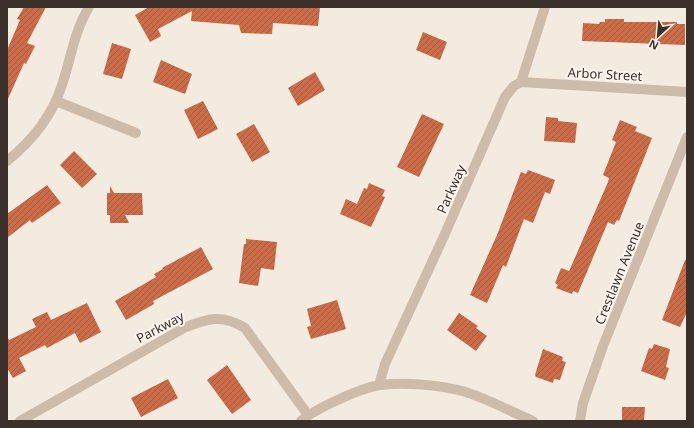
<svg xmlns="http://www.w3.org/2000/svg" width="694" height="428" viewBox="0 0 694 428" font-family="'Noto Sans',sans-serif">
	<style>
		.building { fill: url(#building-hatch) }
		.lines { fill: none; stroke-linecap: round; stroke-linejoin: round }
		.street { stroke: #cebcab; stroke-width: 10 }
		.labels { text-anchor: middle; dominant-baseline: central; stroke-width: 4; stroke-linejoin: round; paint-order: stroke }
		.street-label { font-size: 13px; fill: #3b302a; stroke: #fbf5ed }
	</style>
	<defs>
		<pattern id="building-hatch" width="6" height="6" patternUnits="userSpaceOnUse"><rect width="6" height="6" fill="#cb6c48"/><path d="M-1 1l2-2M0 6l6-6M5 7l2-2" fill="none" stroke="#a6593c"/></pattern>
	</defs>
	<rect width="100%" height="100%" fill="#f4ebe0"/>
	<!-- building -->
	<path class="building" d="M24,7H46L27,43L35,46L26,64L24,63L7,101V50L20,20L17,19Z
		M149,7H320L318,26L273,23L272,34L241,33L239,25L191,21L192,11L158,29L161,36L150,42L135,15Z
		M605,19H624V22H677V24H685V45L582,41L583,23L599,24L600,22H605Z
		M423,32L447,42L440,60L416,50Z
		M112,43L131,49L122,79L103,74Z
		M161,60L192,74L185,94L153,82Z
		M315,72L325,90L298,106L288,88Z
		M203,101L218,129L198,139L184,110Z
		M422,114L444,124L419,177L397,167Z
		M546,117L558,118V121L577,123L575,143L544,141Z
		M620,120L637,127L635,131L652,138L619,221L617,220L614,225L608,222L578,293L573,291L572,294L556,288L558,285L555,283L561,268L569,271L570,269L608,182L609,178L603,175L616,142L612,140Z
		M254,124L270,152L252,162L236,134Z
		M74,151L97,174L82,188L60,165Z
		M528,170L555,180L550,194L545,192L533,223L524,219L506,267L503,265L487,303L470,295L497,235L521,172L526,174Z
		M369,183L385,190L382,196L385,197L371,227L340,214L346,199L357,204L364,188L367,189Z
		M47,185L61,203L32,223L30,220L7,238V214Z
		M110,186L114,193H142L143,215H125L129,223H110V215H107V193H110Z
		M246,239L277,242L274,270L261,268L258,286L239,283L244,244H246Z
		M201,247L213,269L153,301L154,304L126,320L115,301L156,277L154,274L163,269L162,268Z
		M685,260H687V312L680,327L662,320Z
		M337,300L346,329L311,339L307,327L311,326L307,309Z
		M87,303L101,332L80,343L75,333L47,348L45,345L19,358L26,371L13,378L7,368V337L9,340L36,327L32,319L47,312L51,320Z
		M459,313L478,326L476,328L487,336L476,351L447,330Z
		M654,344L670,349L666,367L669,368L665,380L641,371L649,348L652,349Z
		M543,349L563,357L562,361L566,362L560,380L554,379L553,383L536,377L535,375Z
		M227,365L251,400L232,414L207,380Z
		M168,379L178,398L141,417L131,398Z
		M622,407H645L644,421H622Z"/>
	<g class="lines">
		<!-- street -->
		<path class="street" d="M521,82L687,92
			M56,101L136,133
			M7,161C32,141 52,116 62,85C71,58 74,32 89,7
			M379,385L385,364L444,236L505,97L514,86L521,82L545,7
			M20,421L184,328C208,318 222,314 245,328L308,415
			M301,421C315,409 362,387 381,385C405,382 439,385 462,391C487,398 509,411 533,421
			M580,421L583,403L603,346L687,137"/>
	</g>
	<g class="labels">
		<!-- street labels -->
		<g class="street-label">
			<text transform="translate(605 74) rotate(3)">Arbor Street</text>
			<text transform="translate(451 189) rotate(-66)">Parkway</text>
			<text transform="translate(619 273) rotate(-68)">Crestlawn Avenue</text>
			<text transform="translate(160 327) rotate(-28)">Parkway</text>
		</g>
	</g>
	<!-- border -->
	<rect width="694" height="428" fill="none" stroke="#3b302a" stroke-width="16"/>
	<!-- north arrow -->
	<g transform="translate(658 36) rotate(206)" stroke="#fbf5ed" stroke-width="3" paint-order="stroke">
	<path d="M0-3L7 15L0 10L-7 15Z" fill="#3b302a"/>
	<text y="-6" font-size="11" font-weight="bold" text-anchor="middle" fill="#3b302a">N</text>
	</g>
</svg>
